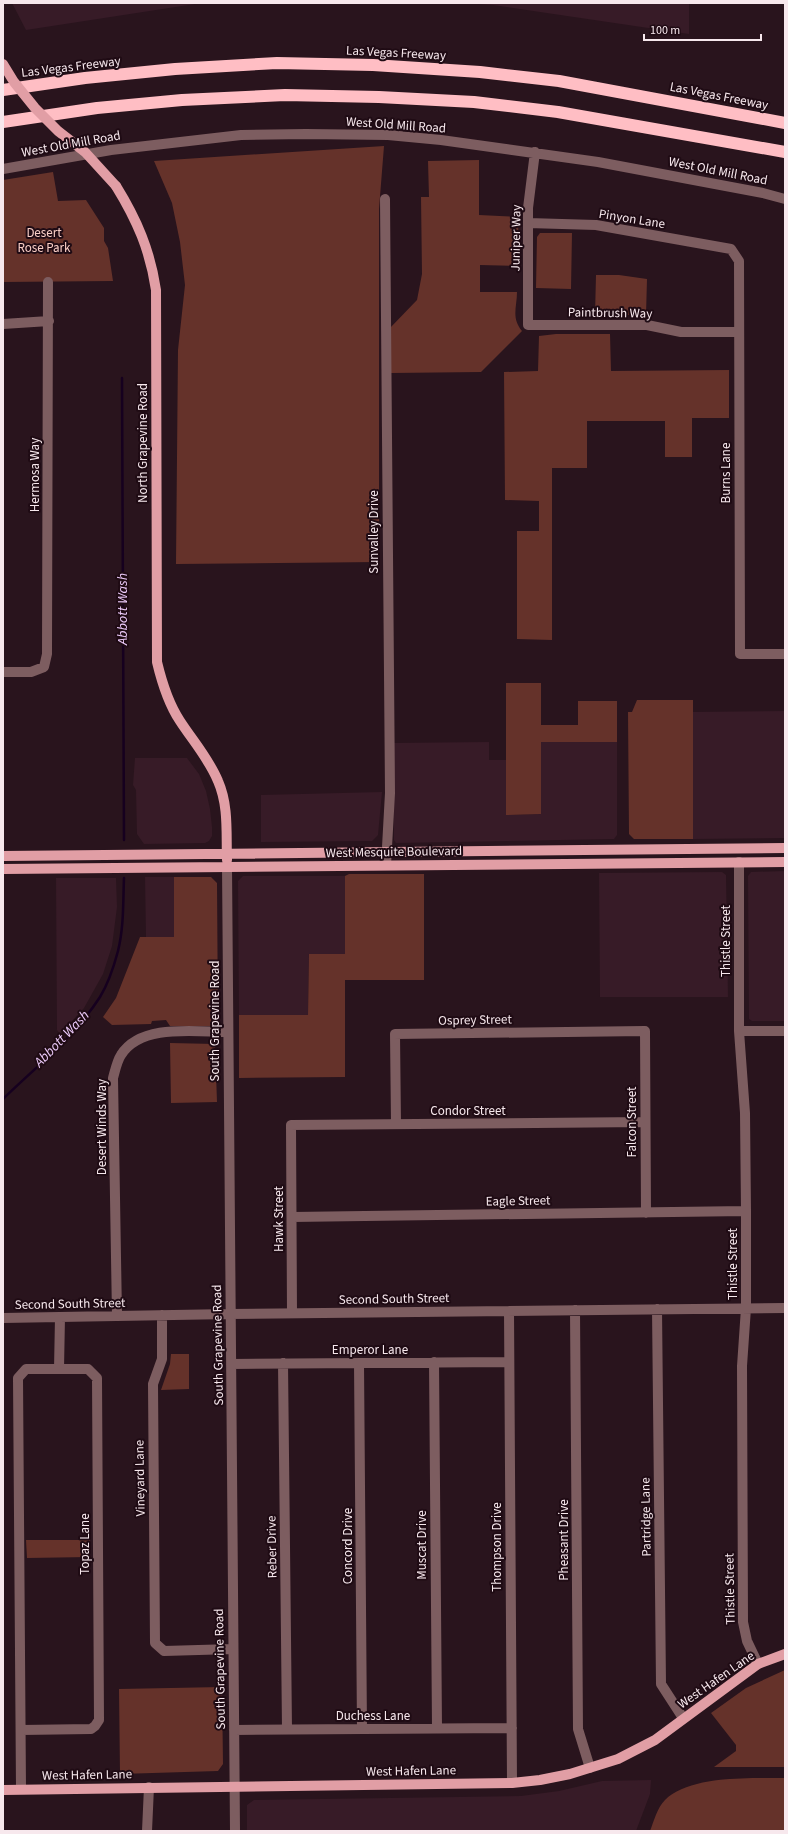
<svg xmlns="http://www.w3.org/2000/svg" width="788" height="1834" viewBox="0 0 788 1834" font-family="'Source Sans 3',sans-serif">
	<style>
		.built { fill: #371b27 }
		.green { fill: #65322a }
		.lines { fill: none; stroke-linecap: round; stroke-linejoin: round }
		.stream { stroke: #16001f; stroke-width: 2.5 }
		.minor { stroke: #7d5d60; stroke-width: 10 }
		.major { stroke: #e19ea5; stroke-width: 10 }
		.highway { stroke: #ffbec4; stroke-width: 12 }
		.major-bridge { stroke: #e19ea5; stroke-width: 10 }
		.labels { text-anchor: middle; dominant-baseline: central; stroke-width: 4; stroke-linejoin: round; paint-order: stroke }
		.street-label { font-size: 13px; fill: #f7e8ed; stroke: #1f0b14 }
		.park-label { font-size: 13px; fill: #facfc7; stroke: #1f0b14 }
		.water-label { font-size: 14px; font-style: italic; fill: #eeccfc; stroke: #1f0b14 }
	</style>
	<rect width="100%" height="100%" fill="#29141d"/>
	<!-- built -->
	<path class="built" d="M12,3H220L195,4L26,30Z
		M463,3H689V34L493,5Z
		M785,711V838L693,839V712Z
		M489,742V760H506V815L541,814V742H617V835L614,839L396,843L394,840L393,743Z
		M135,758H187L199,774L206,791L210,809L212,827V836L209,841L205,843L144,844L137,834L136,790L133,785Z
		M382,792L378,835L372,841L261,842V795Z
		M785,871V1021H752L749,1019L748,876L751,872Z
		M722,872L726,875L728,997H600L599,873Z
		M243,876H345V954H309L308,1015H239L238,881Z
		M145,877H174V937H146Z
		M56,878H116L117,907L112,946L103,974L84,1008L60,1034L57,1030Z
		M651,1780L650,1794L636,1831H247V1805L254,1800L521,1796L559,1791L602,1781Z"/>
	<!-- green -->
	<path class="green" d="M384,146L379,209V562L176,564L178,350L185,285L180,242L172,203L154,161Z
		M479,160V215L518,217L519,266L480,265V292H517C517,307 511,318 522,331L481,372L391,373L390,328L417,300L422,274L421,197H429L428,161Z
		M53,172L58,201L86,200L104,228V241L108,248L113,281L3,282V180Z
		M540,233H572L571,289L536,288L537,237Z
		M596,275H619L647,279L646,315H595Z
		M556,334H610L611,371L729,370V418H692V457H665V421H587V468H552V640L517,639V531H539V501L505,500L504,372L538,371L539,336Z
		M506,683H541V725H578V701H617V742H541V814L506,815Z
		M637,700H693V839H634L629,834L628,712H632Z
		M349,874H424V980H345V1077L239,1078V1015H308L309,954H345V876Z
		M174,877H211L217,883L218,1022L214,1026H170L166,1020L152,1021L151,1024L112,1025L103,1017L116,998L140,937H174Z
		M170,1043L215,1044L217,1102L171,1103Z
		M171,1354H189V1389L161,1390L170,1364Z
		M90,1540V1557L27,1558L26,1540Z
		M785,1670V1767H714L736,1751V1745L711,1713L746,1688Z
		M222,1687L223,1764L218,1771L120,1774L119,1689Z
		M785,1778V1831H650C654,1821 657,1808 665,1800C690,1775 752,1778 785,1778Z"/>
	<g class="lines">
		<!-- stream -->
		<path class="stream" d="M122,378L124,840
			M3,1099C36,1067 75,1036 100,997C108,984 114,966 118,951C124,927 123,902 124,878"/>
		<!-- minor -->
		<path class="minor" d="M535,152L528,208V325H647L681,332H739
			M3,169L111,150L241,135L306,134L388,135L441,140L598,162L763,193L785,199
			M385,199L390,793L386,865
			M528,223L596,225L731,249L739,261L740,654H785
			M3,324L49,321
			M3,672H31L44,667L47,654L48,282
			M739,862V1031L745,1113L746,1211V1308L742,1366L743,1622L747,1641L758,1664
			M227,866L235,1831
			M739,1031H785
			M396,1124L395,1034L645,1031L646,1213
			M292,1217L746,1211
			M657,1309L661,1684L683,1718
			M575,1310L578,1729L590,1768
			M509,1311L512,1783
			M292,1313L291,1125L645,1122
			M162,1315V1359L153,1384L155,1643L164,1651L233,1649
			M117,1316L113,1078C115,1071 117,1061 121,1055C141,1023 196,1032 228,1032
			M3,1318L230,1314L785,1308
			M434,1362L437,1728
			M283,1363L287,1729
			M359,1363L362,1729
			M231,1364L509,1362
			M21,1730L91,1729L95,1726L99,1720L97,1378L88,1369H59L60,1317
			M234,1730L512,1728
			M21,1789L18,1378L26,1369H59
			M147,1831L149,1787"/>
		<!-- major -->
		<path class="major" d="M116,186C137,220 150,250 156,290L157,662C162,683 168,703 180,721C193,741 209,759 218,781C229,806 226,834 227,860
			M3,856L785,848
			M3,869L785,862
			M3,1790L512,1783L540,1780L570,1774L618,1759L655,1740L758,1664L785,1654"/>
		<!-- highway -->
		<path class="highway" d="M3,90L85,78L175,69L277,63L373,65L480,72L559,81L785,123
			M3,122L97,108L182,100L285,95L379,97L474,102L558,112L785,152"/>
		<!-- major-bridge -->
		<path class="major-bridge" d="M3,64L14,82L35,108L58,131L85,152L116,186"/>
	</g>
	<g class="labels">
		<!-- street labels -->
		<g class="street-label">
			<text transform="translate(396 53) rotate(3)">Las Vegas Freeway</text>
			<text transform="translate(71 67) rotate(-7)">Las Vegas Freeway</text>
			<text transform="translate(719 96) rotate(11)">Las Vegas Freeway</text>
			<text transform="translate(396 125) rotate(4)">West Old Mill Road</text>
			<text transform="translate(71 144) rotate(-10)">West Old Mill Road</text>
			<text transform="translate(718 171) rotate(11)">West Old Mill Road</text>
			<text transform="translate(632 219) rotate(9)">Pinyon Lane</text>
			<text transform="translate(516 238) rotate(-89)">Juniper Way</text>
			<text transform="translate(610 313) rotate(1)">Paintbrush Way</text>
			<text transform="translate(143 443) rotate(-90)">North Grapevine Road</text>
			<text transform="translate(726 473) rotate(-90)">Burns Lane</text>
			<text transform="translate(35 475) rotate(-90)">Hermosa Way</text>
			<text transform="translate(374 532) rotate(-90)">Sunvalley Drive</text>
			<text transform="translate(394 852) rotate(-1)">West Mesquite Boulevard</text>
			<text transform="translate(726 941) rotate(-90)">Thistle Street</text>
			<text transform="translate(475 1020) rotate(-1)">Osprey Street</text>
			<text transform="translate(215 1021) rotate(-90)">South Grapevine Road</text>
			<text x="468" y="1111">Condor Street</text>
			<text transform="translate(632 1122) rotate(-90)">Falcon Street</text>
			<text transform="translate(102 1127) rotate(-90)">Desert Winds Way</text>
			<text transform="translate(518 1201) rotate(-1)">Eagle Street</text>
			<text transform="translate(279 1219) rotate(-90)">Hawk Street</text>
			<text transform="translate(733 1264) rotate(-90)">Thistle Street</text>
			<text transform="translate(394 1299) rotate(-1)">Second South Street</text>
			<text transform="translate(70 1304) rotate(-1)">Second South Street</text>
			<text transform="translate(218 1345) rotate(-91)">South Grapevine Road</text>
			<text x="370" y="1350">Emperor Lane</text>
			<text transform="translate(140 1478) rotate(-91)">Vineyard Lane</text>
			<text transform="translate(646 1517) rotate(-91)">Partridge Lane</text>
			<text transform="translate(564 1540) rotate(-90)">Pheasant Drive</text>
			<text transform="translate(85 1544) rotate(-90)">Topaz Lane</text>
			<text transform="translate(422 1545) rotate(-90)">Muscat Drive</text>
			<text transform="translate(348 1546) rotate(-90)">Concord Drive</text>
			<text transform="translate(272 1547) rotate(-91)">Reber Drive</text>
			<text transform="translate(497 1547) rotate(-90)">Thompson Drive</text>
			<text transform="translate(730 1589) rotate(-91)">Thistle Street</text>
			<text transform="translate(220 1669) rotate(-91)">South Grapevine Road</text>
			<text transform="translate(716 1680) rotate(-35)">West Hafen Lane</text>
			<text x="373" y="1716">Duchess Lane</text>
			<text transform="translate(411 1771) rotate(-1)">West Hafen Lane</text>
			<text transform="translate(87 1775) rotate(-1)">West Hafen Lane</text>
		</g>
		<!-- park labels -->
		<g class="park-label">
			<text x="44" y="233">Desert<tspan x="44" dy="15">Rose Park</tspan></text>
		</g>
		<!-- water labels -->
		<g class="water-label">
			<text transform="translate(123 609) rotate(-90)">Abbott Wash</text>
			<text transform="translate(62 1039) rotate(-46)">Abbott Wash</text>
		</g>
	</g>
	<!-- border -->
	<rect width="788" height="1834" fill="none" stroke="#f7e8ed" stroke-width="8"/>
	<!-- scale -->
	<path d="M644 34v6h117v-6" fill="none" stroke="#f7e8ed" stroke-width="2"/>
	<text x="650" y="34" font-size="12" fill="#f7e8ed" stroke="#1f0b14" stroke-width="3" paint-order="stroke">100 m</text>
</svg>
